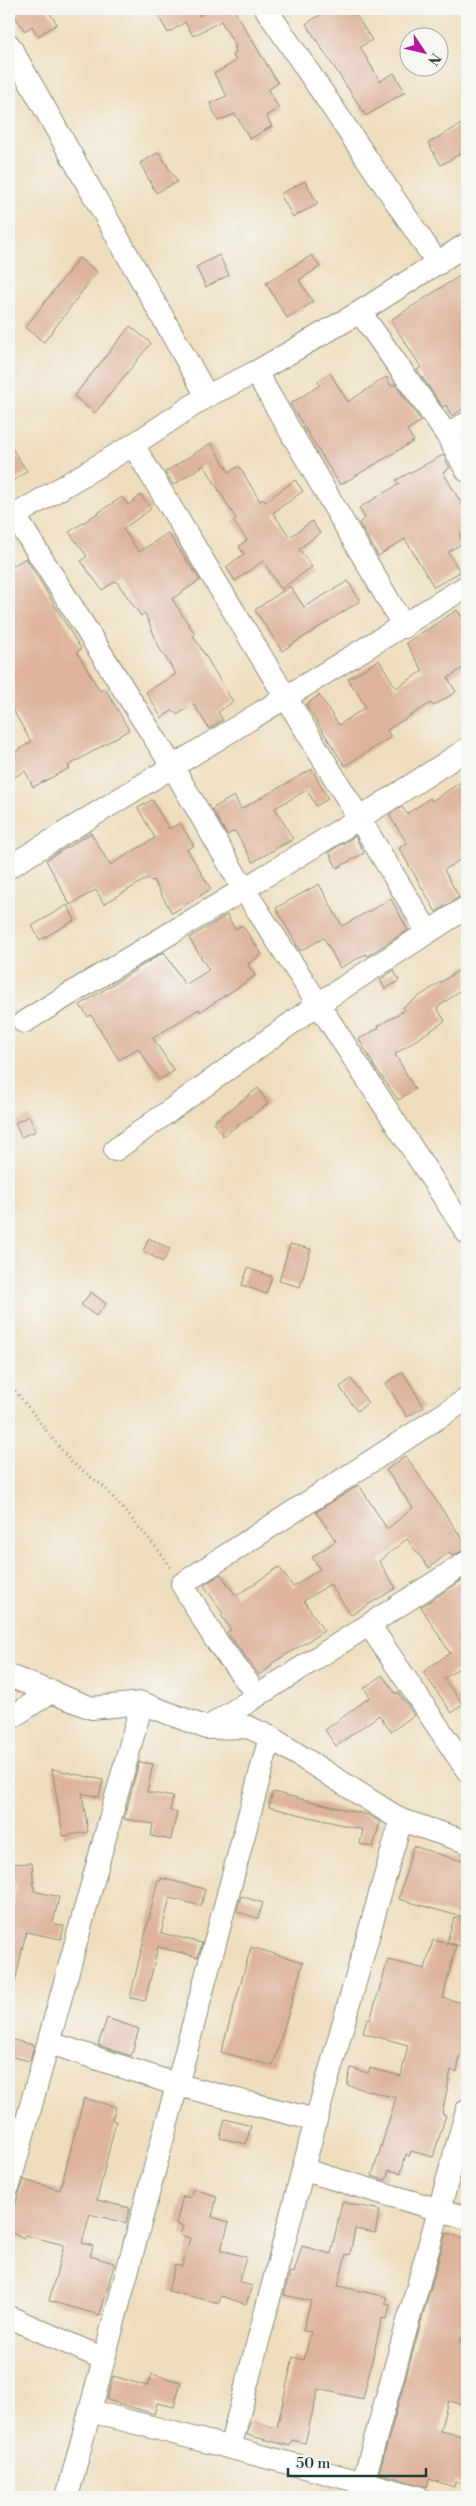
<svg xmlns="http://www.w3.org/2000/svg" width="476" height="2506" viewBox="0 0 476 2506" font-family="'Libre Bodoni',serif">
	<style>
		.building { fill: #deb39b }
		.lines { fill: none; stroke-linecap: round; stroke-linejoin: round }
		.street-casing { stroke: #878e79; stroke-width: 24 }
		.path { stroke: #878e79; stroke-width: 3; stroke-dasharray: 1 4; stroke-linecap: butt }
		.street { stroke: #fff; stroke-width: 22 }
	</style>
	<rect width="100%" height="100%" fill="#f6f6f2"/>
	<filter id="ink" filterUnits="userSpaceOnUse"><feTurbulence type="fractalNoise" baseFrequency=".02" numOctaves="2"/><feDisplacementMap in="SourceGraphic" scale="10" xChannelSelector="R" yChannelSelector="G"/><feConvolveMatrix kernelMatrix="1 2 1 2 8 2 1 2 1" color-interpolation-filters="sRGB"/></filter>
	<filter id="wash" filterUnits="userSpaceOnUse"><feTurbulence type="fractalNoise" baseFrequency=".0096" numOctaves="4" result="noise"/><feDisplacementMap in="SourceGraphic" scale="20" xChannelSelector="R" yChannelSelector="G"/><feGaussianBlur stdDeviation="1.12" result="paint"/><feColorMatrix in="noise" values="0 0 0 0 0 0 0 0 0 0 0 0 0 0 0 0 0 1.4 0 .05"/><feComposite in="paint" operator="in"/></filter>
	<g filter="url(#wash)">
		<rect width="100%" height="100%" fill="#efdebe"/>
		<g id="blocks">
			<!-- building -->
			<path class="building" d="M10,9H47L57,24L38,36L32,26L25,31Z
				M164,9H206L198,14L199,16L211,9H241L235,12L278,83L268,90L279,108L266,116L272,126L250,139L235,114L218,121L210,103L227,96L214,74L236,61L233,56L236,53L234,48L236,47L221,21L193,36L185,22L168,33L157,14Z
				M329,9H352L372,40L360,47L380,81L394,73L405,92L366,116L306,24Z
				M467,121V150L441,165L428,143Z
				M159,152L177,182L156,193L140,163Z
				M305,181L318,204L293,217L280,194Z
				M219,255L229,275L206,287L196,267Z
				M312,255L320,267L299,280L313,302L287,318L266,283Z
				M79,258L97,272L44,342L25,328Z
				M467,271V406L452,416L446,405L443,407L417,370L421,367L391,320Z
				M130,326L151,343L95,413L74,396Z
				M330,373L348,402L386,377L391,386L395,384L421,421L407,430L414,441L340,485L290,404L320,385L318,381Z
				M211,443L229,472L239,466L260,501L263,499L265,502L295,480L303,491L273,513L290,537L312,521L320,533L299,549L312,567L281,589L263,561L235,581L226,567L244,554L239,546L247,540L233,521L236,519L204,465L173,485L165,472Z
				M9,444L27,471L9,484Z
				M443,455L450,468L443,472L467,513V530L459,535L463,543L448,552L460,572L434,587L405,539L378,556L359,523L365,518L359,508L399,484L396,480Z
				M141,495L151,509L123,529L139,552L168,533L200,580L172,599L195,634L193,635L233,702L218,712L223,720L209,729L194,704L177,715L173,710L162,718L146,692L176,674L160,649L145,613L141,616L116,581L102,590L81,561L87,556L69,532L122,497L128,505Z
				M26,558L81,649L77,652L100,691L105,688L129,730L68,766L70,768L33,787L25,771L9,780V756L31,742L9,703V568Z
				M348,581L360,601L282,651L255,610L290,586L304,607Z
				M457,610L462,617L467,614V665L448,678L456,692L433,706L431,703L387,730L391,737L345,766L306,705L319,695L339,725L366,707L348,679L379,660L396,688L423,671L406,643Z
				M312,769L328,799L316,806L307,790L275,808L293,839L253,862L235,831L227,835L212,809L234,796L241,809Z
				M467,778V855L444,870L459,897L436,912L399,848L407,843L389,815L402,807L407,814L430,798L432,801Z
				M152,800L169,829L180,823L194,846L187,849L211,889L172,913L153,880L151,881L148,878L104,904L96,890L70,905L46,860L91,833L110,865L155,838L138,808Z
				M355,836L364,853L337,868L329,852Z
				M319,884L342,926L391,899L408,930L367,956L366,954L340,968L324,938L300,951L276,908Z
				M67,905L75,920L40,940L32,926Z
				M227,915L235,929L242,925L262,954L248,964L255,976L200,1012L199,1009L153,1038L174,1071L159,1080L138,1048L119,1060L91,1015L88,1017L80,1005L164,952L185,985L209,970L189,938Z
				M467,965V985L437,1008L445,1021L395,1054L415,1089L398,1100L375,1067L359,1039L379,1028L378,1026L405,1010L403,1007Z
				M394,970L399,981L385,989L380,980Z
				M258,1088L268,1104L223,1136L214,1122Z
				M29,1116L36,1131L21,1137L15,1123Z
				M149,1238L170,1249L163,1262L143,1251Z
				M290,1244L311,1249L300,1287L279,1281Z
				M248,1268L272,1277L266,1294L242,1285Z
				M91,1292L106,1304L96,1316L81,1305Z
				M403,1372L424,1407L407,1417L386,1383Z
				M351,1379L368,1403L357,1411L340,1387Z
				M406,1456L467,1546V1549L452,1556L449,1552L429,1568L407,1539L379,1561L396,1588L351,1615L330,1584L304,1601L324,1631L271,1664L272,1666L259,1675L227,1632L231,1630L221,1615L223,1614L204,1585L221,1574L236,1596L279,1567L293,1587L320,1569L312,1557L336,1541L316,1512L359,1485L387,1529L413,1508L386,1470Z
				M467,1577V1662L444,1679L463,1704L452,1713L423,1672L450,1653L421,1607Z
				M382,1675L396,1694L398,1692L414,1715L391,1732L379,1715L336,1746L325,1730L370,1697L364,1688Z
				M139,1762L153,1764L147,1792L173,1797L170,1811L177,1812L171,1840L151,1836L153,1824L124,1819Z
				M52,1769L103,1780L99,1797L82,1793L88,1832L63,1836Z
				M273,1792L368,1815L380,1822L373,1847L360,1844L363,1830L269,1807Z
				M413,1846L454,1859L467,1860V1904L462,1917L399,1899Z
				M32,1863L34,1891L59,1897L53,1923L64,1926L61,1939L26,1932L15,1983L9,1982V1914H11L17,1885L9,1880V1864Z
				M161,1878L205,1889L201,1906L170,1898L161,1933L202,1943L198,1957L158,1947L145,2001L130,1998L158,1880L161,1881Z
				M241,1896L263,1903L258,1918L237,1912Z
				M454,1918L467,1922V1948L447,1942Z
				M433,1940L456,1946L443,1998L467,2004V2058L460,2056L457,2072L451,2070L442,2114L446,2115L433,2157L411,2151L409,2156L406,2154L401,2173L389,2170L386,2180L372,2176L396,2098L347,2085L351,2068L368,2073L370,2068L401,2076L408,2045L363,2033L367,2019L370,2020L388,1960L425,1969Z
				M251,1947L303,1962L273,2066L221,2052Z
				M107,2018L139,2029L131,2056L98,2045Z
				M9,2039L34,2045L30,2061L9,2056Z
				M84,2098L116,2107L112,2120L116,2121L97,2200L130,2208L126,2223L90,2214L82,2243L93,2246L90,2256L114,2263V2265L100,2315L49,2301L64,2245L25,2235L23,2239L9,2231V2220L24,2180L60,2190Z
				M225,2119L251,2126L246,2144L220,2138Z
				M193,2189L217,2196L212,2217L229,2222L221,2250L246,2257L239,2282L252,2286L246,2304L221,2296L219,2303L168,2291L175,2265L182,2267L190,2238L180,2235L183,2226L176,2224L183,2196L190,2198Z
				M342,2202L380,2210L375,2233L355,2229L350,2255L346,2254L338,2286L387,2297L385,2303L390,2305L387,2319L382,2318L363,2399L318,2389L305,2443L292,2440L290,2446L247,2435L251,2421L277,2428L293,2357L304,2360L311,2332L303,2331L311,2301L284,2295L290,2272L294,2273L302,2246L331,2254Z
				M446,2233L467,2239V2328L459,2342L465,2343L462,2354L467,2355V2406L448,2401L440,2431L467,2437V2485L455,2482L454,2487L429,2479L427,2487L379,2473Z
				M152,2374L181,2382L174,2407L157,2403L154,2414L107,2400L113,2376L147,2386Z"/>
		</g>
	</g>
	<g filter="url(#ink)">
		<use href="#blocks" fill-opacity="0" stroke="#878e79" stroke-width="1"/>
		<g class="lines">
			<defs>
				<path id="street" d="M266,9L438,264
					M9,45L207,396
					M360,312L447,435L467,471
					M256,372L404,627
					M447,435L467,423
					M133,445L428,932
					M15,516L172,766L243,888L467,1233
					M9,519L133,445L207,396L256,372L360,312L467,244
					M9,867L467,586
					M24,1022C172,931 322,845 467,749
					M115,1150L318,1004L467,907
					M370,1626L467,1770
					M9,1676L92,1708L142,1703L207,1728L248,1727L270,1737L401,1820
					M257,1695L215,1639L182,1584L467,1399
					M9,1719L52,1691
					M207,1728L467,1562
					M50,2043L178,2085L316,2120
					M304,2170L467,2218
					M9,2185L142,1703
					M9,2317L104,2359
					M90,2411L418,2497
					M230,2448L316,2120L401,1820L467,1842
					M67,2497L270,1737
					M359,2497L467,2110"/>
			</defs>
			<!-- street casing -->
			<use href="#street" class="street-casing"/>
			<!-- path -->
			<path class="path" d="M9,1383L71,1462L104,1487L157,1548L171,1568"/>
			<!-- street -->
			<use href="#street" class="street"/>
		</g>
	</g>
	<!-- margin -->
	<rect width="476" height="2506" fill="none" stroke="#f6f6f2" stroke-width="30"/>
	<!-- north arrow -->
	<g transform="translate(424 52) rotate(125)"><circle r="24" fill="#f6f6f2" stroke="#a0aca6"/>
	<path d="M0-4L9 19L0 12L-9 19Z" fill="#b5179e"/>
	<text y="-8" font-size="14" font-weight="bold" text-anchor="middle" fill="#1f3d34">N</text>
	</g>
	<!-- scale -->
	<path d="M288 2468v8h138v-8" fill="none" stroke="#1f3d34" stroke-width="2.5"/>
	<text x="296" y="2468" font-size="15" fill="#1f3d34" stroke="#f6f6f2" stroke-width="4" paint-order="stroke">50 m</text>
</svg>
